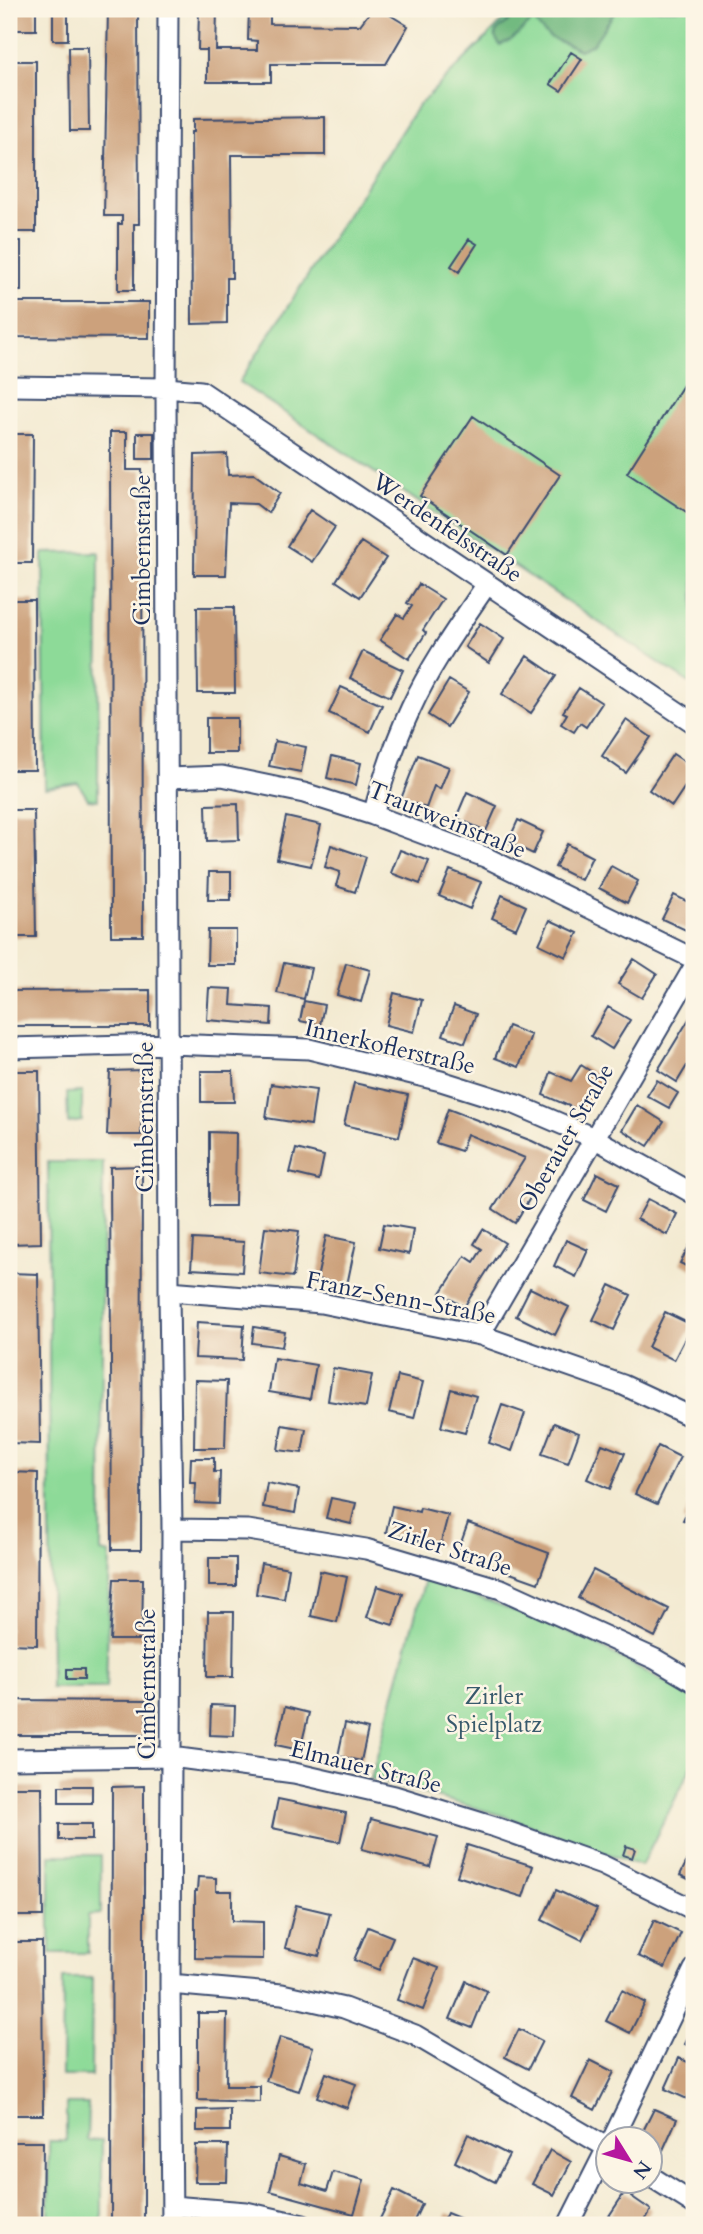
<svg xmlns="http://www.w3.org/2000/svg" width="703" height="2234" viewBox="0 0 703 2234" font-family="Cardo,serif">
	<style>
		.green { fill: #8dda98; stroke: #54847b; stroke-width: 2 }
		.forest { fill: #72ba80; stroke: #46746f; stroke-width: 2 }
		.building { fill: #cca17c }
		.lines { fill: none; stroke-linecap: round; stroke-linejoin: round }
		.minor-casing { stroke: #3b4b6f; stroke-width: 23 }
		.minor { stroke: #fff; stroke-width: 19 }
		.labels { text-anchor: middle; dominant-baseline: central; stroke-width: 5; stroke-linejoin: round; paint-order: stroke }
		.street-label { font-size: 24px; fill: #1b2f5e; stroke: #fcf5e5 }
		.park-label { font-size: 24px; fill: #385a6c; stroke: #fcf5e5 }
	</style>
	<rect width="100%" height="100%" fill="#fcf5e5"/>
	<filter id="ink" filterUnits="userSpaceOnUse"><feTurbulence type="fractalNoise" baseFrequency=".0143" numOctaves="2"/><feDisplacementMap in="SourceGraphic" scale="14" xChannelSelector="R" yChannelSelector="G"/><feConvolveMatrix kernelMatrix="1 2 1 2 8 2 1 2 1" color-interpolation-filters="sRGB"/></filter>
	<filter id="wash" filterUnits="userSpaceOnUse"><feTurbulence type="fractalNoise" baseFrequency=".00686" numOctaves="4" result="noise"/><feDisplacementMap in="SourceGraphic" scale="28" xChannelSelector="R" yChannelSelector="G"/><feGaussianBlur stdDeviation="1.57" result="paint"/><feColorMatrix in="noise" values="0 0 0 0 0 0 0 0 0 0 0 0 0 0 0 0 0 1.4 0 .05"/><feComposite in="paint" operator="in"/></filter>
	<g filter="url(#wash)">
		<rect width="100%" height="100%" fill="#f3ead1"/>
		<!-- green -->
		<path class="green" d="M495,9H694V686L239,382L417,107L505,19Z
			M99,552L98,800L88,799L78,783L45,788L43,553Z
			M82,1092V1121L68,1123L67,1093Z
			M48,1162H103L101,1552L110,1554L106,1688H51Z
			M425,1579L500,1605L594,1643L694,1698V1762L641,1866L501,1815L371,1779Z
			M50,1855H101V1914L88,1915V1953H50Z
			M63,1978H92L91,2076H62Z
			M66,2104H88L87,2140H102V2225H49V2141H66Z"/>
		<!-- forest -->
		<path class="forest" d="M522,9H617L593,44L580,50C557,38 550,44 534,20L511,40L500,45L495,37L497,31Z"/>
		<g id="blocks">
			<!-- building -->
			<path class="building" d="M9,9H36V30H9Z
				M53,9H68V40H53Z
				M108,9H138L139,224H134V290H118V224H122V216H104Z
				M199,9H217L216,50H257V41L248,40L249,9H270V24L360,25L372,9H380L408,26L386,64H271V82H207V50H198Z
				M69,47H88L89,131H70Z
				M571,52L582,59L561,91L550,84Z
				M9,61H36V232H9Z
				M325,117V155H231L232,278H227V323L192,324L191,132H193V119Z
				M469,239L477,244L459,272L451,266Z
				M9,241H21V291H9Z
				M9,302H149V338L9,337Z
				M694,368V517L627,473Z
				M473,416L560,475L507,555L420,496Z
				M110,432H127V470H142L143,936H111Z
				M137,433H154V459H137Z
				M9,434H33L32,563H9Z
				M227,454L228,475L254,474L280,493L268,513L256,504L229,503L226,575H194L195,455Z
				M310,510L335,527L312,562L287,546Z
				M361,542L386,558L360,597L336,581Z
				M419,584L443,599L423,630L426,633L409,659L380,640L397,614L404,618L412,606L407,603Z
				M9,600H34L35,770H9Z
				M197,607H234L235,693H198Z
				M480,623L504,639L489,663L465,647Z
				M363,651L403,670L390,697L350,678Z
				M527,656L556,676L531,713L502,694Z
				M449,680L469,692L447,727L428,715Z
				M341,687L382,705L370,732L329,713Z
				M579,688L602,703L586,727L580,723L574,732L561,724L567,714L563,712Z
				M206,718H237V753H206Z
				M626,720L651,737L626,773L602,756Z
				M275,741L306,747L301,772L269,766Z
				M673,754L694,768V773L672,806L649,790Z
				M418,755L449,767L440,789L434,786L426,808L401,799Z
				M332,756L361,763L356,785L327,778Z
				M467,792L497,806L486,831L456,818Z
				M238,804L239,840L207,841L206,805Z
				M9,810H34L36,937H9Z
				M286,817L321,825L311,866L277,859Z
				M518,820L543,832L533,854L508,842Z
				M567,844L592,857L581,880L555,867Z
				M331,845L366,857L355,892L336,886L340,872L325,867Z
				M400,850L429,861L420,884L391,873Z
				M611,866L638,881L627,903L599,888Z
				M450,870L481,882L470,909L439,896Z
				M209,872H231V900H208Z
				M694,888V919L688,931L662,919L674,895L688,902Z
				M502,895L526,906L516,929L492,918Z
				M550,920L578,933L566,957L539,944Z
				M208,930H236V965H207Z
				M634,959L657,974L642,998L618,984Z
				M284,963L311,968L304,999L277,993Z
				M346,963L370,970L361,1002L337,995Z
				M209,988L232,989L231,1005L272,1008L271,1025L207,1020Z
				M150,990V1026H9V991Z
				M394,993L422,1000L414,1032L386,1025Z
				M304,1001L324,1005L320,1025L300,1021Z
				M454,1006L476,1014L465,1043L443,1035Z
				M608,1007L630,1020L612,1049L591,1036Z
				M694,1011V1054L677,1082L658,1070Z
				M508,1026L531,1035L519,1067L495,1058Z
				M581,1065L603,1079L583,1112L543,1095L551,1072L571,1081Z
				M143,1070L141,1135H107L110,1071Z
				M9,1071H39L41,1243L9,1244Z
				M201,1071H233L234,1102H201Z
				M657,1080L678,1093L669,1108L647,1096Z
				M354,1083L408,1095L399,1137L344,1125Z
				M271,1084L316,1090L311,1125L266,1118Z
				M637,1105L664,1122L648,1146L622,1130Z
				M448,1109L532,1141L557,1153L515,1223L493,1209L525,1158L467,1134L461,1151L436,1143Z
				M209,1132L236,1133L235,1206H209Z
				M296,1149L324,1156L319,1180L290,1173Z
				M142,1166L141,1550H112L110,1167Z
				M597,1173L619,1184L606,1211L584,1200Z
				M648,1199L677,1214L667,1235L637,1219Z
				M384,1224L413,1229L409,1254L379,1248Z
				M265,1227L299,1231L293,1277L259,1273Z
				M483,1229L505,1243L464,1307L441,1293L465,1256L474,1262L482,1249L474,1244Z
				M326,1236L356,1242L347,1285L317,1279Z
				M694,1237V1270L680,1263Z
				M193,1239L244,1242L242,1272L191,1269Z
				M566,1240L588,1250L576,1277L554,1266Z
				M9,1273L38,1274L40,1444L10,1443Z
				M610,1285L631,1295L614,1330L593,1320Z
				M530,1288L569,1307L555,1335L516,1316Z
				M665,1312L692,1325L674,1360L648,1347Z
				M197,1322L244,1325L242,1360L195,1358Z
				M254,1327L285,1332L282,1347L252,1343Z
				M274,1358L316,1365L310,1399L269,1392Z
				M333,1368L372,1375L366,1407L328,1401Z
				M398,1376L423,1382L414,1418L389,1412Z
				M195,1380L227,1381L225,1448H194Z
				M451,1389L476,1396L465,1433L441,1427Z
				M502,1405L525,1413L512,1451L489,1443Z
				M554,1423L579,1433L568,1463L542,1454Z
				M282,1425L306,1429L302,1453L278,1450Z
				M602,1444L625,1453L610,1489L587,1479Z
				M658,1446L680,1457L657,1504L635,1494Z
				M191,1458H214V1472H220L219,1504L195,1503L196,1483H190Z
				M9,1472L38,1473L37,1645L9,1644Z
				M267,1483L299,1489L295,1513L263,1507Z
				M694,1497V1525L683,1520Z
				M331,1498L356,1503L351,1524L326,1518Z
				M392,1506L419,1512L420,1508L448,1515L440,1546L386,1532Z
				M468,1523L549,1553L538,1583L457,1554Z
				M209,1558H236V1586H209Z
				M261,1563L289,1568L284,1599L256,1594Z
				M593,1570L669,1609L655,1637L578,1598Z
				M320,1571L347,1577L337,1622L311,1616Z
				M114,1579H143L142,1640H110Z
				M377,1586L403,1594L393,1625L367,1617Z
				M208,1612H234L233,1677H207Z
				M67,1669H84V1679H67Z
				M9,1700L146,1701L147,1735H9Z
				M211,1705L235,1706L234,1736L210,1735Z
				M285,1707L309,1713L300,1750L276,1745Z
				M345,1723L368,1729L361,1761L338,1756Z
				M59,1786H92V1803H59Z
				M144,1786V2225H111L112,1787Z
				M12,1787H42L43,1916H12Z
				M278,1799L346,1813L340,1842L272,1828Z
				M371,1819L438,1837L430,1867L362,1849Z
				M59,1824H92V1840H59Z
				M467,1845L533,1866L523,1897L457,1876Z
				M626,1846L635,1849L632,1858L623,1855Z
				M692,1851L694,1852V1882L680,1875Z
				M198,1877L216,1878V1891H232V1921L263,1922V1959L195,1958V1891H197Z
				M556,1890L597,1909L582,1940L542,1920Z
				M296,1905L330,1913L319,1956L285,1948Z
				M654,1920L681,1933L665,1968L638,1956Z
				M368,1927L393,1937L379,1970L354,1960Z
				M11,1942H42L43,2115H11Z
				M413,1958L439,1968L423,2010L397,2000Z
				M466,1981L487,1991L472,2028L450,2019Z
				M622,1990L645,2003L630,2033L606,2021Z
				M198,2013H227L226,2086H260V2102L198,2100Z
				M694,2026V2049L685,2044Z
				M519,2029L542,2041L528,2069L505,2057Z
				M280,2037L313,2047L299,2091L266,2081Z
				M679,2058L694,2065V2082L687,2099L665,2089Z
				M590,2060L614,2072L595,2110L572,2098Z
				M326,2073L356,2084L347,2108L317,2097Z
				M230,2109V2131H197V2110Z
				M654,2109L677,2119L663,2150L650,2145V2140L639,2139Z
				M468,2134L509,2155L495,2182L455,2162Z
				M11,2142H43L42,2225H11Z
				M196,2145H228L227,2182H195Z
				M550,2150L571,2162L554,2195L532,2184Z
				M279,2156L306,2164L301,2183L327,2191L333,2172L364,2180L354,2214L270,2191Z
				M394,2190L422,2204L412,2225H377Z
				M625,2192L651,2210L646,2219L642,2225H603Z
				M447,2213L476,2225H441Z"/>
		</g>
	</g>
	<g filter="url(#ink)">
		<use href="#blocks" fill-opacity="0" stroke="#3b4b6f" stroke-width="2"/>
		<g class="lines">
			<defs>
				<path id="minor" d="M168,9L166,388L169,1291L172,1529L170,1984L172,2225
					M9,386L166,388L201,391L694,723
					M168,778L222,776L304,793L373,815L485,857L694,959
					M373,815C383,778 395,742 411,708C431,664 460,624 487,584
					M9,1048L169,1044L309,1049L441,1081L517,1105L594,1138L694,1194
					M169,1291L321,1303L480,1335L623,1385L694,1418
					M480,1335L694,967
					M172,1529L248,1530L366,1549L501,1589L655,1659L694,1682
					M9,1759L171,1757L294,1773L395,1796L495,1827L602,1865L694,1910
					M170,1984L282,1994L344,2008L415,2035L608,2148
					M612,2140L694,1969
					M650,2176L694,2204
					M172,2206L246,2212L303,2225
					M568,2225L608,2146"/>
			</defs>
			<!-- minor casing -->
			<use href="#minor" class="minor-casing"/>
			<!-- minor -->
			<use href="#minor" class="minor"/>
		</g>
	</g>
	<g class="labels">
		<!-- street labels -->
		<g class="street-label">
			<text transform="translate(447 528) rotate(34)">Werdenfelsstraße</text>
			<text transform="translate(142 550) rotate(-90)">Cimbernstraße</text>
			<text transform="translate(447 820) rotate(22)">Trautweinstraße</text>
			<text transform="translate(390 1047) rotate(13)">Innerkoflerstraße</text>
			<text transform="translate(145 1117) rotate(-90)">Cimbernstraße</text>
			<text transform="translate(566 1138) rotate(-60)">Oberauer Straße</text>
			<text transform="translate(401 1298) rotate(11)">Franz-Senn-Straße</text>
			<text transform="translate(450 1549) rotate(18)">Zirler Straße</text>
			<text transform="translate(147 1684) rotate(-90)">Cimbernstraße</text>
			<text transform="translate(366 1767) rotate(14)">Elmauer Straße</text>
		</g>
		<!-- park labels -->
		<g class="park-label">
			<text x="494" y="1696">Zirler<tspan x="494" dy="28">Spielplatz</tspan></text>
		</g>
	</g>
	<!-- margin -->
	<rect width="703" height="2234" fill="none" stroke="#fcf5e5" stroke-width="35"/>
	<!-- north arrow -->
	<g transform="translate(629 2160) rotate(127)"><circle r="33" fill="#fcf5e5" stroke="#a2a6af" stroke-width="2"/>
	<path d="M0-5L12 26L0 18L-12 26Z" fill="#b5179e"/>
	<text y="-10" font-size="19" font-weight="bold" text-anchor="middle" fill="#1b2f5e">N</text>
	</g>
</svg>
